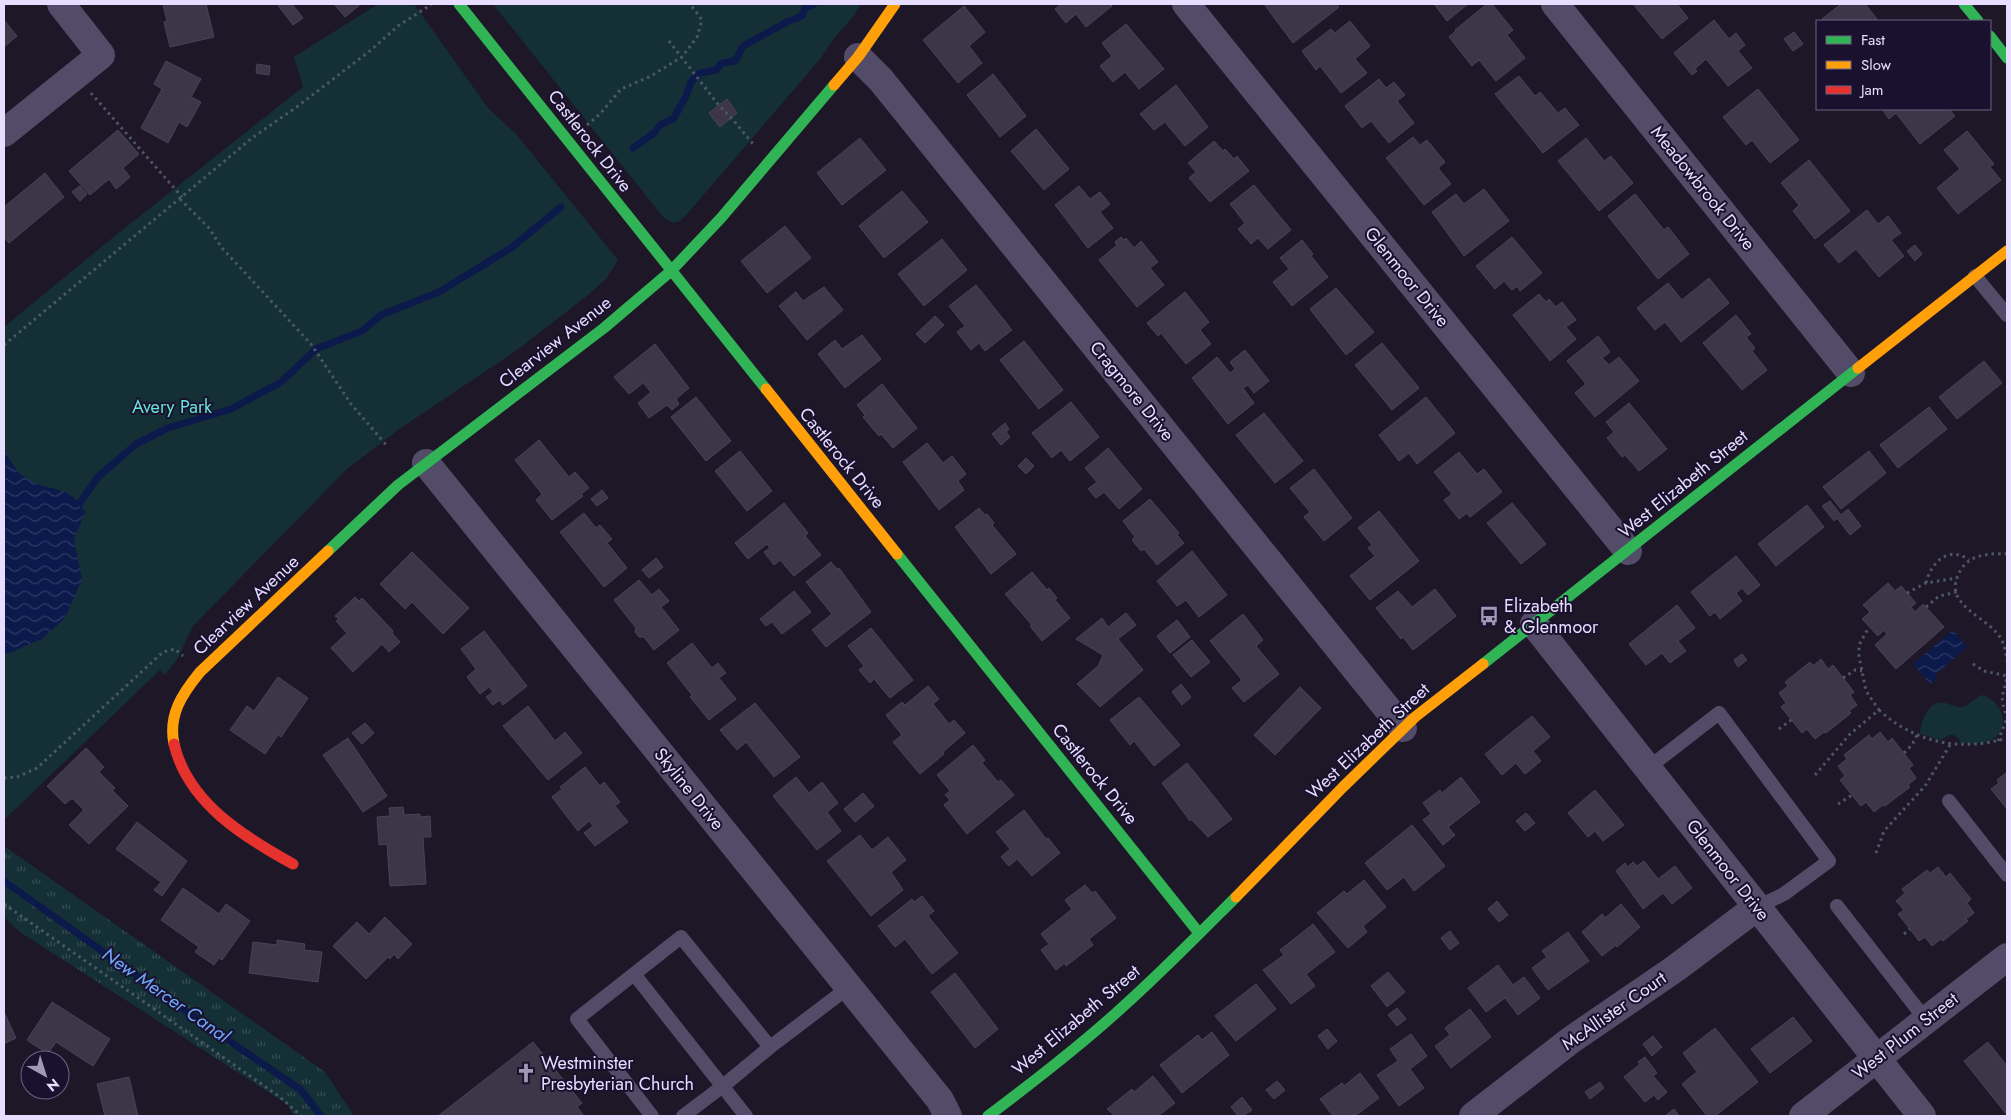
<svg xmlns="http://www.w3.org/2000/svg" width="2011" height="1120" viewBox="0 0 2011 1120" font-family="Jost,sans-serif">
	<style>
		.grass { fill: url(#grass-tufts) }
		.park { fill: #143036 }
		.water { fill: url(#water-waves) }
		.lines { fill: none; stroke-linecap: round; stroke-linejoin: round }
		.stream { stroke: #0b194b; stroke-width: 7 }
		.building { fill: #3c3648; stroke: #4a425a }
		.path { stroke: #4c5769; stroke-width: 3; stroke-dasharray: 2.5 4; stroke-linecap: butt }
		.lane { stroke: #524c68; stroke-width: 14 }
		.street { stroke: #524c68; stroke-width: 28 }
		.fast { stroke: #30b455; stroke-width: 11 }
		.slow { stroke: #ff9f0a; stroke-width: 11 }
		.jam { stroke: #e5322d; stroke-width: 11 }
		.labels { text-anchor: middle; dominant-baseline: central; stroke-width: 4; stroke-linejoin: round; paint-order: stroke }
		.street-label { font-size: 18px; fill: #e6ddff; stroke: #1a112e }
		.park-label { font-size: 18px; fill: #63e6d7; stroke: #1a112e }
		.poi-label { font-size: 18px; fill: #e6ddff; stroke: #1a112e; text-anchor: start }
		.water-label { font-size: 19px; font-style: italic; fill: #6ba7ff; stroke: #1a112e }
	</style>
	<defs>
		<pattern id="grass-tufts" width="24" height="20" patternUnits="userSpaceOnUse" patternTransform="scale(1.25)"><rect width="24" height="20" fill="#143036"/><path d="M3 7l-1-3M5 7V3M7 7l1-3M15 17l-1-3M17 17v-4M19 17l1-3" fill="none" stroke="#364e54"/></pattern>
		<pattern id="water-waves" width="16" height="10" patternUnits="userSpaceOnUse" patternTransform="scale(1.25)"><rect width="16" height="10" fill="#0b194b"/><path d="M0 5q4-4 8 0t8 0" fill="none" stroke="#2f3a66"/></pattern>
	</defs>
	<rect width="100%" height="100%" fill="#1d1728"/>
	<!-- grass -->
	<path class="grass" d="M4,846L325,1072L354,1116H294L287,1104L20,932L4,917Z"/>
	<!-- park -->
	<path class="park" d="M378,4H414L488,108L517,135L618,260L606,279L588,295L561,316L517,350L398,430L347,469L193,626L178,658L165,675L160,670L4,820V327L111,239L303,87L294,57Z
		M493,4H861L852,18L834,38L821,58L688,213L680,221L673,223L664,218Z
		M1982,695C2004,701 2011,731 1991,740C1982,745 1970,743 1960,743L1959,739L1954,735H1949L1941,740L1920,734C1921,722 1928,699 1945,703C1950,704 1955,707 1961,707C1969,706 1974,698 1982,695Z"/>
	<!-- water -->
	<path class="water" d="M4,451C10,458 15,470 23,476C45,494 69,481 85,512L74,540L82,579L65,618L42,639L4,655Z
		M1953,630L1967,647L1935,675L1937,678L1930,684L1913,664Z"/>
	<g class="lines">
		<!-- stream -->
		<path class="stream" d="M633,148L654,133L660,125L674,118L686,96L691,82L700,73L716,70L722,63L735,61L743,46L787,22L802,16L805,8L814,4
			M80,503L98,477L136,444L168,428L231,409L281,382L316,349L362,331L381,315L439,292L511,248L561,207
			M4,881L203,1023L301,1090L321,1116"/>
	</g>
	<!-- building -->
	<path class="building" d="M163,4H206L214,37L170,47L164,22L167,21Z
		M277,4H292L303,18L293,25Z
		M334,4H361L345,17Z
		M1061,4H1110L1112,6L1086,27L1076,14L1066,23L1055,9Z
		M1264,4H1336L1339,7L1293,43Z
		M1434,4H1468L1447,21Z
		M1487,4H1492L1513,30L1507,35L1525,58L1496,81L1479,60L1472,66L1449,37L1456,31L1455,30Z
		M1633,4H1677L1688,18L1662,39Z
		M1841,4H1865L1877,19L1875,21H1824L1822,19Z
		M964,6L985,32L969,46L982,63L958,83L923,40Z
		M4,20L17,36L4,47Z
		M1714,20L1729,39L1736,33L1745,45L1738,51L1752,68L1728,86L1706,59L1695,69L1697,71L1692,75L1674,53Z
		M1350,21L1370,46L1355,59L1367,73L1341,93L1320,66L1316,70L1302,51L1331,29L1335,33Z
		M1126,24L1164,69L1139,89L1125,72L1113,82L1100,66L1112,56L1102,43Z
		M1794,32L1803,44L1793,51L1784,39Z
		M166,61L201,79L191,97L201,102L187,127L179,122L168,143L141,128L162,89L154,84Z
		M257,64L270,66L269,75L256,73Z
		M993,74L1026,116L1000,137L967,95Z
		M1519,76L1535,96L1540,92L1558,113L1565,108L1579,125L1543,153L1495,94Z
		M1379,79L1386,88L1394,82L1405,95L1397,101L1414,123L1389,143L1371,121L1362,128L1345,106Z
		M1176,85L1208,127L1185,146L1165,122L1154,130L1140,114Z
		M1758,89L1799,140L1770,163L1752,140L1746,145L1723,117Z
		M727,99L737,113L720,127L709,113Z
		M1882,109H1949L1955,116L1920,144L1896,113L1889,119Z
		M1036,129L1069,169L1044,190L1011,151Z
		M118,130L139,154L123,168L130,177L116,189L109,179L90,195L69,171Z
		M1967,131L1994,164L1990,167L2001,180L1958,214L1937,188L1960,169L1944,150Z
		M1413,137L1420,145L1427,140L1445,162L1438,168L1451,184L1424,205L1386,158Z
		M860,138L886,170L842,205L817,173Z
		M1586,138L1604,161L1611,156L1633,183L1599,211L1558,161Z
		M1214,141L1223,151L1225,149L1234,159L1237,156L1249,171L1210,202L1189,178L1196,172L1188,163Z
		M1809,160L1850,211L1815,239L1793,211L1799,205L1781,183Z
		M45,173L64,197L9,243L4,237V207Z
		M1254,185L1291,230L1268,249L1258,238L1251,244L1238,229L1245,223L1230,204Z
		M80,186L87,194L80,201L72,192Z
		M1079,186L1090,199L1100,192L1110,204L1100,212L1113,228L1088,248L1055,205Z
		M1484,189L1509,221L1464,256L1432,212L1456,194L1464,204Z
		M902,191L928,222L884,258L859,226Z
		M1635,194L1664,230L1668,227L1689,254L1658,279L1608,216Z
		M1867,210L1878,224L1888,216L1901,233L1891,240L1904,256L1879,277L1856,249L1839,263L1824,245Z
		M785,226L811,258L767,293L741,261Z
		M1121,237L1124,240L1126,238L1134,248L1141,241L1158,262L1150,268L1164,285L1137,307L1099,260L1117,245L1115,242Z
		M1512,237L1542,273L1520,291L1517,286L1512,290L1504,281L1495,289L1476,266Z
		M942,239L967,270L924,306L898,274Z
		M1302,240L1313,254L1311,256L1328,277L1292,306L1273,282L1289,269L1280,258Z
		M1915,245L1922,254L1915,261L1907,251Z
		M1709,278L1729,303L1681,342L1665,322L1655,330L1637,308L1668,283L1682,300Z
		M976,285L1012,330L985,351L979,343L971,350L957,332L965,326L949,306Z
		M824,287L843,310L807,340L779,306L796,292L803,301Z
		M1336,288L1374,332L1346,355L1310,309Z
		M1185,292L1209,322L1200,330L1211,344L1186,364L1161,333L1158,336L1147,323Z
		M1539,294L1546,302L1549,299L1556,307L1562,302L1576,320L1566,327L1576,339L1550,361L1513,315Z
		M1736,315L1751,334L1746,337L1755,348L1752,351L1767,370L1742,390L1703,343Z
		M935,316L944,325L925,343L916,334Z
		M862,335L881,359L845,388L818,354L835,340L842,349Z
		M1598,336L1610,352L1602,358L1609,365L1619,357L1639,381L1595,417L1575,393L1586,384L1567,361Z
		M1024,341L1063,390L1039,409L1000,360Z
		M1382,343L1419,388L1392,410L1355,365Z
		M655,344L689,388L676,399L679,404L672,410L667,405L649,418L638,403L651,392L643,383L629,394L614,377Z
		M1245,350L1269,381L1254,393L1248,385L1243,388L1254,403L1228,424L1192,378L1217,357L1230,373L1235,369L1230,362Z
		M1984,361L2002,383L1957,419L1939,397Z
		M882,384L917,428L893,448L881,434L879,436L863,417L865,415L857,405Z
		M696,397L731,441L706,461L671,417Z
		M1426,397L1455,433L1417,464L1409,453L1399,461L1379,435Z
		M1071,402L1099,437L1070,461L1061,450L1052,458L1032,433Z
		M1629,403L1667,449L1639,471L1625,455L1622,457L1607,438L1614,432L1606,422Z
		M1929,407L1947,429L1898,468L1880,445Z
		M1264,413L1303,461L1275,483L1236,435Z
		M1005,423L1009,429L1006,432L1010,437L1001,445L992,434Z
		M539,440L569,477L575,472L589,488L581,494L583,496L552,520L536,500L542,494L515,460Z
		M927,443L943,463L952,456L966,474L958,481L964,490L939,510L903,462Z
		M1108,448L1142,489L1119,509L1104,492L1096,498L1088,489L1097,482L1085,468Z
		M740,451L772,491L747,511L715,471Z
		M1869,451L1886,473L1841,509L1823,487Z
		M1459,452L1477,474L1484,469L1502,492L1470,517L1467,513L1459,519L1444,500L1452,494L1434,472Z
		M1026,458L1034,466L1026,474L1018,466Z
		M1314,469L1352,518L1324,541L1304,517L1310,512L1290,488Z
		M602,490L608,498L597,506L591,499Z
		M1150,499L1179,533L1177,535L1184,543L1157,565L1144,549L1141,551L1132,540L1135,537L1123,521Z
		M1830,501L1841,515L1848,509L1861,526L1850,535L1837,518L1834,521L1822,506Z
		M784,503L808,533L805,536L821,555L794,576L780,560L774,565L764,552L770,548L767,544L748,559L735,543Z
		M1512,503L1546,544L1521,564L1487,523Z
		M1807,505L1824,527L1776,566L1758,544Z
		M979,508L985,515L987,514L994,523L992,525L1016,554L991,574L955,527Z
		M1379,511L1419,561L1370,600L1350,576L1375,556L1368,548L1372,545L1358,528Z
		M584,513L596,528L600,525L612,539L607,543L627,568L604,587L560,532Z
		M1192,551L1227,595L1199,617L1186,600L1177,606L1157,581Z
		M412,552L469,608L443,634L412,602L405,609L380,584Z
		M1736,556L1760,585L1748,595L1742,588L1736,593L1742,601L1720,619L1715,612L1710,616L1691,592Z
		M656,558L663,567L649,578L642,570Z
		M831,562L837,569L839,568L871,612L826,647L812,630L832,614L806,582Z
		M1032,572L1047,590L1049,588L1057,598L1055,600L1070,618L1042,641L1030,626L1032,625L1005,594Z
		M639,580L652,595L659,589L669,601L661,607L679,630L654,650L644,637H639L635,632L636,628L614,600Z
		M1888,583L1895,591L1901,586L1916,603L1911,607L1915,612L1923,604L1944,627L1896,669L1875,645L1887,634L1884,630L1878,636L1862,619L1870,612L1863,605Z
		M1435,589L1456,616L1413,650L1403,637L1401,639L1376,608L1398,591L1412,607Z
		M794,591L811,612L782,634L772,622L766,626L760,619Z
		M355,597L359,601L362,598L393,631L392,633L400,642L389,652L382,644L353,672L331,648L347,633L336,621L339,619L335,616Z
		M1677,605L1695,628L1678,641L1686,651L1670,663L1662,653L1646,665L1629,644Z
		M1126,613L1136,625L1118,639L1143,670L1100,707L1077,684L1098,666L1103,655L1076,639L1102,618L1108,627Z
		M1243,614L1263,640L1256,646L1279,674L1244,702L1232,688L1242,680L1210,641Z
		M1177,620L1190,637L1170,653L1157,636Z
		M871,628L913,680L890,698L874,679L870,683L859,670L864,666L848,646Z
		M484,631L527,686L503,705L500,700L493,705L486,697L493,692L489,687L480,694L467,677L476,669L461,649Z
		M1192,640L1210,662L1191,677L1173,655Z
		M692,643L712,668L718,663L726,673L719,678L736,699L709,720L690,697L692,695L667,663Z
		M1742,654L1747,660L1738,667L1734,660Z
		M1821,659L1828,669L1833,665L1854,692L1850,695L1857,705L1849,711L1851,713L1826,733L1824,732L1815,739L1807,729L1802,733L1781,707L1786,703L1779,693L1788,686L1785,682L1810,662L1813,666Z
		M278,677L308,698L281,737L278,735L265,754L230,730L247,706L254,711Z
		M1181,684L1191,697L1182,705L1172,692Z
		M928,686L939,699L933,704L949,724L954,720L965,733L943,752L944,754L920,774L893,742L902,735L886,715L902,702L905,705Z
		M1300,687L1321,708L1275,755L1254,735Z
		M1139,697L1180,745L1154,766L1134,741L1130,745L1110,720Z
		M755,703L800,757L774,777L746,742L737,750L720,730Z
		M528,706L555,741L565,732L582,753L548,780L503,726Z
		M1532,716L1550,737L1533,751L1541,761L1525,774L1516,763L1502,775L1485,754Z
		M365,723L374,733L362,744L352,733Z
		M1880,732L1888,742L1892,738L1913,765L1909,768L1916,778L1908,785L1910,787L1885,806L1883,805L1874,812L1866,802L1861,806L1852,795L1840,780L1845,776L1838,766L1847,759L1844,755L1869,735L1872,739Z
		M348,738L387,796L363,812L323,755Z
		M973,745L985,760L982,763L998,782L1001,780L1014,795L967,834L944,805L950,800L945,795L950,791L937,775Z
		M86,748L104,767L99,772L115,788L112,790L128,806L89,844L69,825L84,810L72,798L65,804L47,786Z
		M1187,763L1232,819L1208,837L1191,819L1190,821L1162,783Z
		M585,767L600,786L604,782L620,802L615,806L628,822L595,846L584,833L593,826L589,821L578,831L552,797L562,789L560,787Z
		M2007,772V809L1991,789L1999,783L1997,780Z
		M796,777L809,793L822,782L838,803L827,812L841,831L817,850L773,796Z
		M1461,777L1480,802L1448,827L1455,835L1443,845L1423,820L1431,814L1423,803L1440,790L1442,793Z
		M1595,790L1624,825L1603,841L1595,831L1588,837L1568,813Z
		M863,793L874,806L855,822L844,809Z
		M403,807L404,815L420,814V817L430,816L431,837H423L426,884L390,886L387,844L379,845L377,817L390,816L389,808Z
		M1024,810L1046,839L1048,838L1060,853L1032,876L1017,859L1009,866L1001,857L1010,849L996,832Z
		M1526,813L1535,823L1525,831L1516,821Z
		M137,822L187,861L162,896L154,890L161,882L116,849Z
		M1412,825L1445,866L1414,891L1404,877L1387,890L1365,863Z
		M860,835L872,850L888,837L906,860L891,872L903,890L871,916L827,861Z
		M1644,861L1658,879L1675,866L1692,888L1672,904L1663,893L1643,909L1616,871L1625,863L1628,867L1633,862L1637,866Z
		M1938,867L1946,877L1950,873L1971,899L1967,903L1974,913L1966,919L1968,921L1943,941L1941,939L1932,946L1925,937L1919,941L1910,929L1898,914L1904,910L1896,901L1905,893L1902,889L1927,870L1930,873Z
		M1364,880L1386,907L1363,926L1367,932L1348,948L1317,913L1344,891L1347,894Z
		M1085,885L1092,893L1095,891L1116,918L1089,939L1093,945L1066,966L1065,963L1056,970L1041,950L1049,944L1041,934L1072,909L1065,900Z
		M183,888L219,914L226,904L250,921L222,960L219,958L214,965L195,952L199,947L161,920Z
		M922,896L934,911L928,916L958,953L932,974L905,939L895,947L878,926L912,899L914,902Z
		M1497,901L1508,915L1499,922L1488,909Z
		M1621,904L1640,927L1617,947L1616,945L1602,956L1582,932L1602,914L1605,918Z
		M385,917L412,944L398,959L394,954L390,959L388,957L366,979L333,946L357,922L369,934Z
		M1313,924L1335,952L1306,974L1315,986L1291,1004L1263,970L1284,955L1280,950Z
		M1450,931L1459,943L1450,950L1441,938Z
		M1568,932L1589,961L1548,990L1532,968L1547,957L1542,951Z
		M277,940L305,944L304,950L322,952L318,982L249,973L253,942L277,945Z
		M1498,965L1513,985L1524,977L1540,998L1518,1015L1505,998L1486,1012L1468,988Z
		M1388,972L1405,992L1387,1007L1371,986Z
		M955,973L998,1029L975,1048L931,992Z
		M1256,984L1276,1009L1236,1041L1215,1016Z
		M52,1002L110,1039L93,1066L56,1042L48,1054L27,1040Z
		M1397,1008L1406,1019L1397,1026L1388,1015Z
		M1470,1009L1491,1037L1451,1068L1435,1046L1450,1035L1445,1028Z
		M4,1012L16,1038L4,1044Z
		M1793,1017L1812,1041L1770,1073L1751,1049Z
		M1715,1028L1758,1082L1715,1116H1707L1682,1084L1697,1072L1683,1053Z
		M1327,1029L1337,1041L1328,1049L1318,1036Z
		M1212,1032L1229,1055L1182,1093L1160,1065L1198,1035L1202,1040Z
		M1411,1034L1427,1056L1410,1069L1424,1088L1399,1106L1377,1075L1398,1061L1390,1049Z
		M1653,1036L1662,1047L1652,1056L1643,1044Z
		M533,1042L582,1103L577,1107L584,1116H438Z
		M1988,1042L2007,1066V1115L1964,1061Z
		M1645,1057L1657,1073L1653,1076L1667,1092L1658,1100L1654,1095L1645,1102L1624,1077L1640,1064L1638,1062Z
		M1360,1073L1379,1098L1355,1116L1354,1114L1351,1116H1333L1320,1099L1342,1083L1344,1086Z
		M1153,1076L1175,1103L1158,1116H1115L1107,1109L1132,1089L1134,1092Z
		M129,1077L138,1116H105L97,1084Z
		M1277,1081L1285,1090L1274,1099L1266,1090Z
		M1600,1082L1604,1088L1590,1099L1585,1092Z
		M1242,1097L1252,1110L1243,1116H1238L1231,1107Z
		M1674,1109L1679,1116H1665Z"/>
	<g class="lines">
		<!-- path -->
		<path class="path" d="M669,41L717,103L734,121L753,144
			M91,93L182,197
			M587,125L600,114L621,89L649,77L682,57L697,37L702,20L690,4
			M180,199L209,228L222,248L311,344L351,404L388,447
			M4,345L252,138L298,106L371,50L398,26L432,4
			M2007,554C1992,553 1971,554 1962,568C1936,607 1993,616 2003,643C2006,653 2009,666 2007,677C2003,697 1999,696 2007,717
			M1926,583C1931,562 1949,545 1969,560
			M1907,593L1926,583L1957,578
			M1926,607L1939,596L1957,592
			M1973,664L1984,671L2007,676
			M1843,678L1855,670L1862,671
			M1879,710C1915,743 1961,752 2007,738
			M1779,729L1791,720
			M1998,741L2007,718
			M1904,753L1912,745L1917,735
			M1815,775L1850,734L1879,710L1866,691L1859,656V645L1869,627
			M4,778L17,777L37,768L163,652L175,649L183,656
			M1838,804L1852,795
			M1876,853L1884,831L1925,786L1950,745
			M4,904L280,1097L301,1116
			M1904,934L1910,929"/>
		<!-- lane -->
		<path class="lane" d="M1975,276L2007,315
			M1648,768L1719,713L1829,861L1784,894L1757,907
			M1949,801L2007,875
			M1837,906L1926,1020
			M634,974L746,1116
			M652,1116L577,1019L681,937L770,1047L849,987
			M683,1116L723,1086L770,1047"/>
		<!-- street -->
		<path class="street" d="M1186,4L1628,551
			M1555,4L1851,373
			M858,57L881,80L1403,728
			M4,133L101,55L61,4
			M426,463L940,1100L948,1116
			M1534,624L1922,1116
			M1473,1116L1571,1040L1676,968L1757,907
			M1803,1116L2007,957"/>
		<!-- fast -->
		<path class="fast" d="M459,4L766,389
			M1964,4L1978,21
			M1990,36L2007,58
			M328,551L398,485L604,328L671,271L721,218L834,85
			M897,554L1199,933
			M1483,664L1858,368
			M988,1116C1032,1083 1075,1050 1116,1013C1158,976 1197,936 1236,897"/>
		<!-- slow -->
		<path class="slow" d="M834,85L858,57L895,4
			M1858,368L2007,251
			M766,389L897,554
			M174,744C168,715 182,694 200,672L328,551
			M1236,897L1343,787L1415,717L1483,664"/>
		<!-- jam -->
		<path class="jam" d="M174,744C188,803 244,837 293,864"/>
	</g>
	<!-- icons -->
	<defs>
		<symbol id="bus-bare" viewBox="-9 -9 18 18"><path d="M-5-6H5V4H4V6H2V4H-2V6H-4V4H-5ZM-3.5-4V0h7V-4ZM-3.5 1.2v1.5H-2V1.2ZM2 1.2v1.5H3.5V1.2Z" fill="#a098b4" stroke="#1a112e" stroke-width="2.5" paint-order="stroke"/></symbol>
		<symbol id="church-bare" viewBox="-9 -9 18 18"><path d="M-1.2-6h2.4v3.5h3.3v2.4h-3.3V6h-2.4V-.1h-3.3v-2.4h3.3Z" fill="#a098b4" stroke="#1a112e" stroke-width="2.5" paint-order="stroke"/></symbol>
	</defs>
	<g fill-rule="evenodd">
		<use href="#bus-bare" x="1475" y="602" width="28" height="28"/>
		<use href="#church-bare" x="512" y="1059" width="28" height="28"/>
	</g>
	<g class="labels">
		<!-- street labels -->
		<g class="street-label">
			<text transform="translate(590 141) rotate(52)">Castlerock Drive</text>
			<text transform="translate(1703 188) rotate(51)">Meadowbrook Drive</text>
			<text transform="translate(1407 277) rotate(51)">Glenmoor Drive</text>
			<text transform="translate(555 342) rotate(-38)">Clearview Avenue</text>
			<text transform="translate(1132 391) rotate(51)">Cragmore Drive</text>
			<text transform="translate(842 458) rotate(51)">Castlerock Drive</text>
			<text transform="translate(1683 484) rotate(-39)">West Elizabeth Street</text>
			<text transform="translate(246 605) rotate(-43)">Clearview Avenue</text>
			<text transform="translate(1368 741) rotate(-43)">West Elizabeth Street</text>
			<text transform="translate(1095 774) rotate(51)">Castlerock Drive</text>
			<text transform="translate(689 789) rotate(51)">Skyline Drive</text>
			<text transform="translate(1728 870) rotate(52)">Glenmoor Drive</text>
			<text transform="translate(1614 1011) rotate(-35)">McAllister Court</text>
			<text transform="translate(1076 1020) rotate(-40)">West Elizabeth Street</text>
			<text transform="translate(1905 1036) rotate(-38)">West Plum Street</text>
		</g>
		<!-- park labels -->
		<g class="park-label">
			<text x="172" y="407">Avery Park</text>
		</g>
		<!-- poi labels -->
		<g class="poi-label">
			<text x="1504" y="606">Elizabeth<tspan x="1504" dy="21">&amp; Glenmoor</tspan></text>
			<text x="541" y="1063">Westminster<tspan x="541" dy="21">Presbyterian Church</tspan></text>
		</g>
		<!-- water labels -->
		<g class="water-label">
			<text transform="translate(166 995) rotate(35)">New Mercer Canal</text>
		</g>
	</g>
	<!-- border -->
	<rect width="2011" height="1120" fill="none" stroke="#e6ddff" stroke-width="10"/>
	<!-- legend -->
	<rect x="1816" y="20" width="175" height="90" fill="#1a112e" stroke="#6c6382"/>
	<rect x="1826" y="36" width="25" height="8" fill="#30b455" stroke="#6c6382"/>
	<text x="1861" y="45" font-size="15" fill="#e6ddff">Fast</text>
	<rect x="1826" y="61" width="25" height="8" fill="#ff9f0a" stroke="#6c6382"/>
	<text x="1861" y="70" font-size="15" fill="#e6ddff">Slow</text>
	<rect x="1826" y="86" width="25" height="8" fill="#e5322d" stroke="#6c6382"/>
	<text x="1861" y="95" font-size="15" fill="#e6ddff">Jam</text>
	<!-- north arrow -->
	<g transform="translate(45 1075) rotate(141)"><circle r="24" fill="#1a112e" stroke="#6c6382"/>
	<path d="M0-4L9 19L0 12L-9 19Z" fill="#a098b4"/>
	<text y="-8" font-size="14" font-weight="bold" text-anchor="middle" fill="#e6ddff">N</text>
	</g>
</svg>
